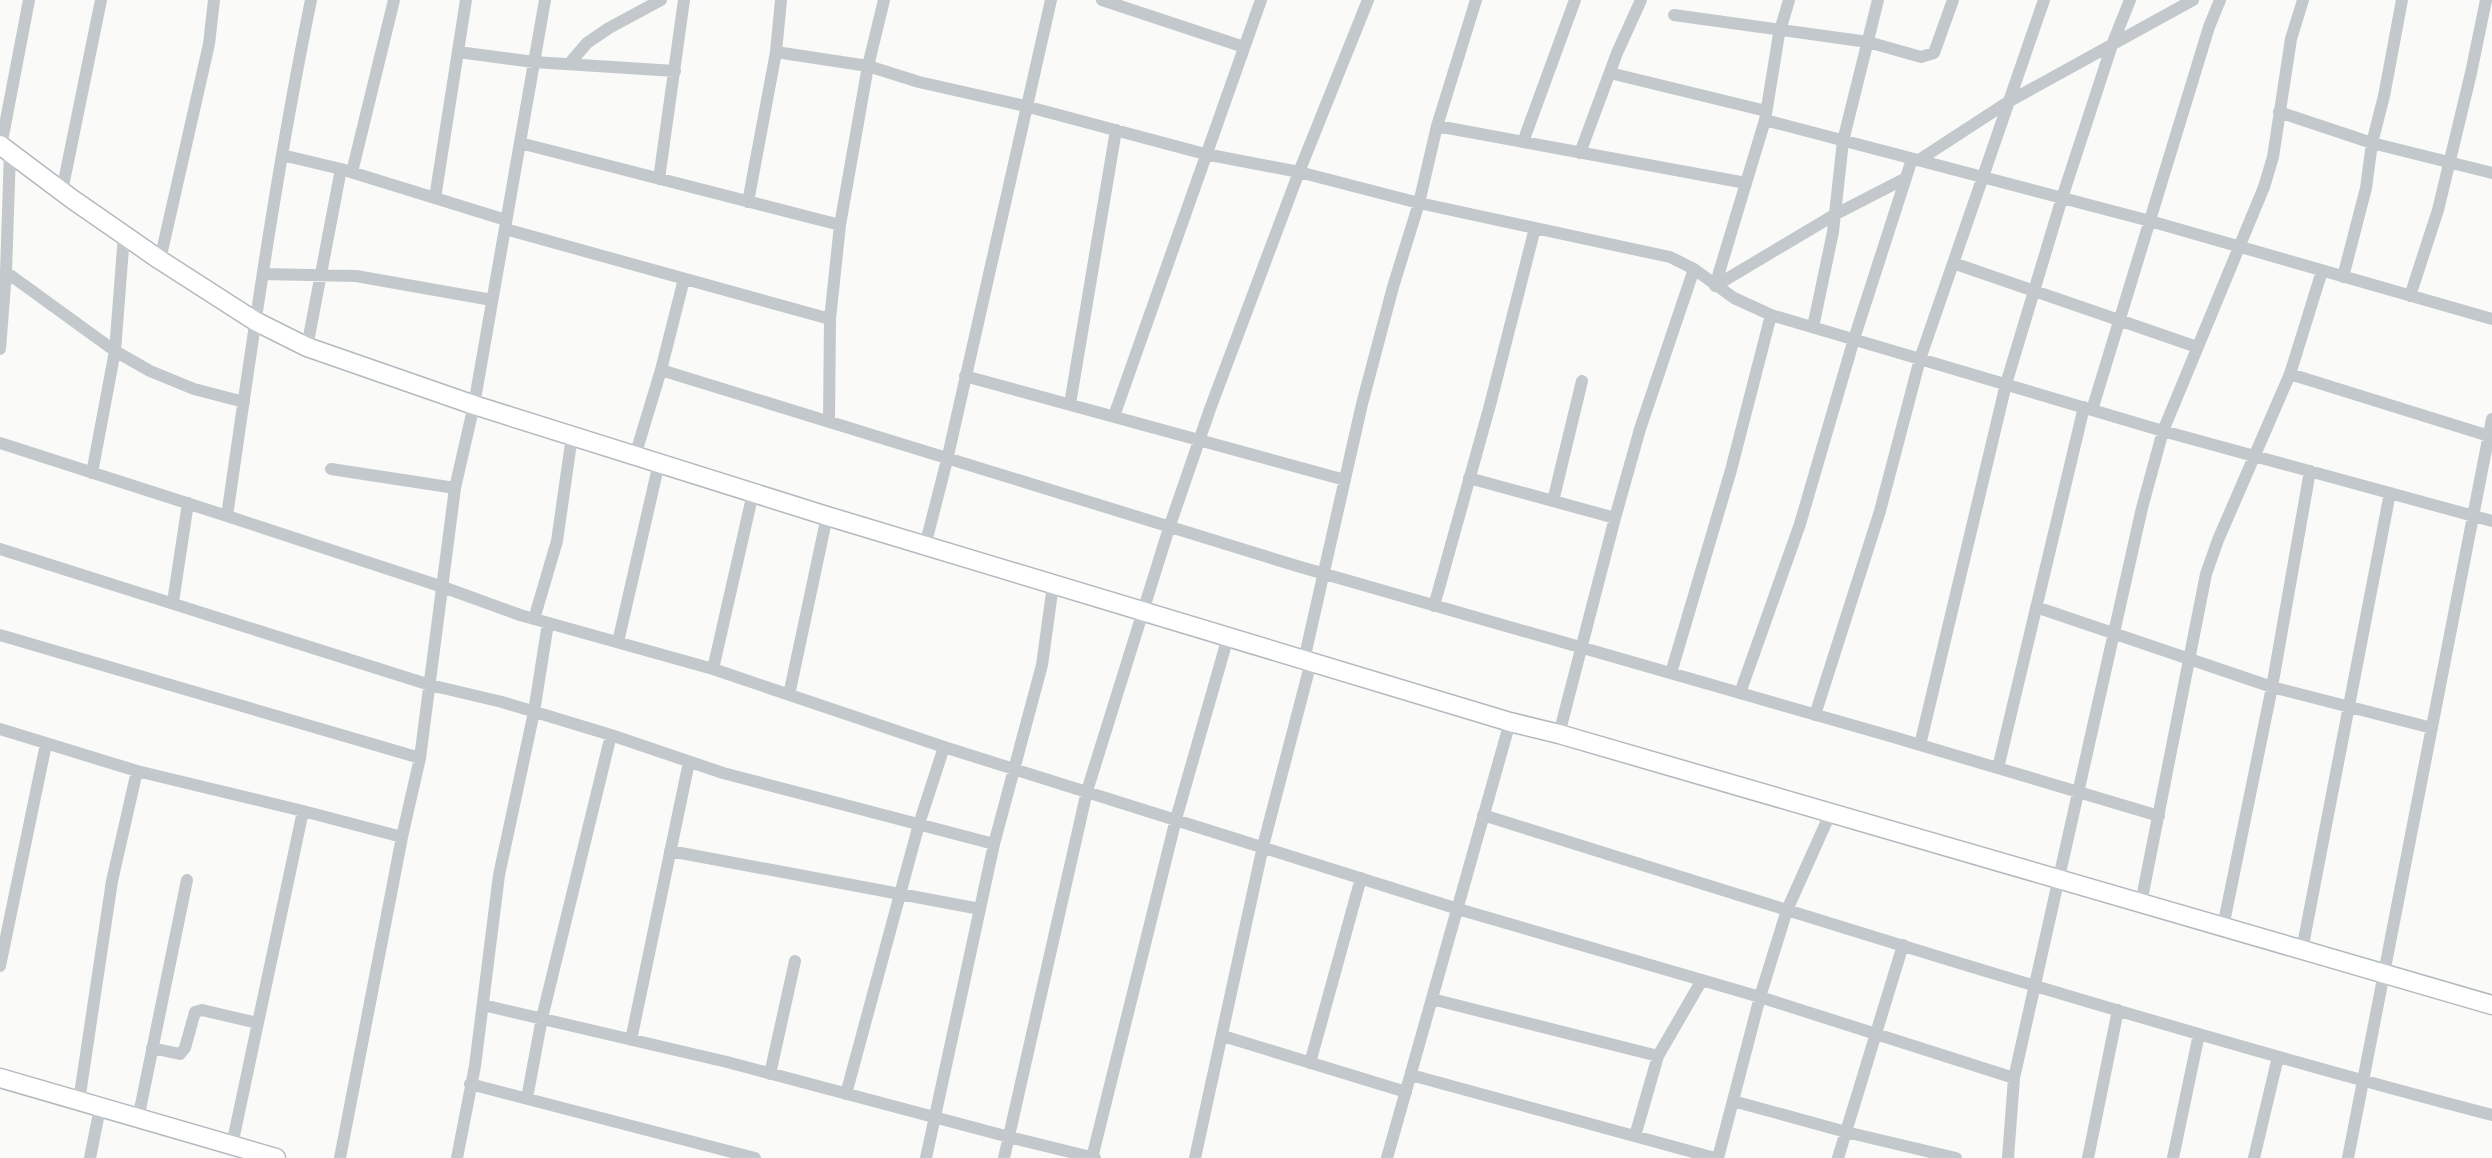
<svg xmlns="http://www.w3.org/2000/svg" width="2492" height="1158" viewBox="0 0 2492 1158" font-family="'Noto Sans',sans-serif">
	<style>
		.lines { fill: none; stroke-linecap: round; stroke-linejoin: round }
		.secondary-casing { stroke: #b3babf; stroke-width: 21 }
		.street { stroke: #c3c8cc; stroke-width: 12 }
		.secondary { stroke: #fff; stroke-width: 18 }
	</style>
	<rect width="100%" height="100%" fill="#fafaf8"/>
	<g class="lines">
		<defs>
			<path id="secondary" d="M0,145L72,199L160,260L255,321L307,347L474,405L827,516L1510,722L1559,734L2492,1005
				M0,1078L276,1158"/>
		</defs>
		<!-- secondary casing -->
		<use href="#secondary" class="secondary-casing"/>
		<!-- street -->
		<path class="street" d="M1102,0L1244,47
			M1674,15L1868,42L1921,57L1934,53L1953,0
			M458,52L534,62L675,71
			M776,52L868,66L919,82L1025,106L1205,154L1299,172L1419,203L1670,257L1694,269L1734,298L1771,315L2163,431L2492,521
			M569,64L587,43L609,28L661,0
			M1610,73L1766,111
			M2279,112L2372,143L2492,173
			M1765,120L2150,221L2492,319
			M1437,126L1746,183
			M1523,142L1575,0
			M520,143L840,225
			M1,146L29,0
			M1580,153L1617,53L1641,0
			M282,155L341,169L506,220
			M1919,160L2008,102L2193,0
			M352,172L394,0
			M659,179L684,0
			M62,191L101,0
			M435,198L466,0
			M748,202L776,52L781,0
			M505,229L830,319
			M160,260L209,44L214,0
			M1953,263L2197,347
			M6,272L115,351L150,371L194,389L244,402
			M263,274L356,276L492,300
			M2343,277L2366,188L2372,143L2384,96L2402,0
			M1715,286L1765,120L1779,34L1789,0
			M1715,286L1836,214L1906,178
			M2410,296L2438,210L2471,73L2486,0
			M1813,327L1833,232L1843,141L1878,0
			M307,347L341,169
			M0,349L6,272L10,152
			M661,370L1297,566L1890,736L2159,816
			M2290,374L2489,436
			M965,376L1345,480
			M1070,404L1116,130
			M2092,410L2209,27L2220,0
			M1114,416L1261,0
			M829,421L830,319L840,225L868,66L884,0
			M0,443L227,516L443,587L520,615L713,669L944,747L1458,909L1760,997L2014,1078
			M635,456L661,370L684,279
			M331,469L455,488
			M92,473L115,351L124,235
			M1469,478L1615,518
			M1553,501L1582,381
			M227,516C252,344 276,171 311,0
			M925,546L947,460L1051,0
			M0,549L430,685L502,702L611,735L723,773L994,844
			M173,602L188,503
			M1434,606L1490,405L1535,228
			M2036,607L2272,687L2432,728
			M534,619L557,541L572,436
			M0,635L420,758
			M618,642L659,463
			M1304,660L1362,404L1393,287L1419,203L1437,126L1476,0
			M713,669L753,493
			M1671,673L1731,470L1771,315
			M1740,693L1800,524L1854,339L1912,159
			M789,695L827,516
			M1815,715L1880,511L1920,359L2044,0
			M0,729L137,771L303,811L402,837
			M1559,734L1615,518L1640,429L1694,269
			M1920,745L2006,384L2062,198L2112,45L2130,0
			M1998,768L2084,407
			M1483,815C1818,920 2152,1026 2492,1115
			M670,851L980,909
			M2141,903L2206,574L2218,540L2290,374L2322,271
			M2223,927L2272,687L2310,471
			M2302,950L2390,493
			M0,966L46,744
			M1432,999L1658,1056
			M483,1005L727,1062L1009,1137L1095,1158
			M1223,1036L1406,1092
			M631,1040L689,762
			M152,1048L180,1054L185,1048L195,1012L202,1010L258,1023
			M1310,1063L1361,878
			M770,1074L795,961
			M1411,1075L1715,1158
			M470,1084L755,1158
			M846,1094L919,824L944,747
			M527,1098L542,1018L611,735
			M79,1101L112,881L137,771
			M1733,1101L1846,1132L1956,1158
			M138,1119L187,880
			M1635,1136L1658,1056L1702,980
			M232,1145L303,811
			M90,1158L100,1108
			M340,1158L402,837L420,758L455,488L474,405L545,0
			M457,1158L475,1066L499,875L534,712L548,623
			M926,1158L994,844L1042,665L1053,585
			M1004,1158L1087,791L1169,528L1210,409L1299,172L1368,0
			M1092,1158L1176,819L1228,637
			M1195,1158L1263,846L1311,662
			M1387,1158L1510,722
			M1718,1158L1760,997L1787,910L1830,814
			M1838,1158L1903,945
			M2008,1158L2014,1078L2142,508L2163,431L2264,187L2273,157L2291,39L2303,0
			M2088,1158L2118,1010
			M2173,1158L2199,1034
			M2254,1158L2278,1057
			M2348,1158L2492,419"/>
		<!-- secondary -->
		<use href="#secondary" class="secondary"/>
	</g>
</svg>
